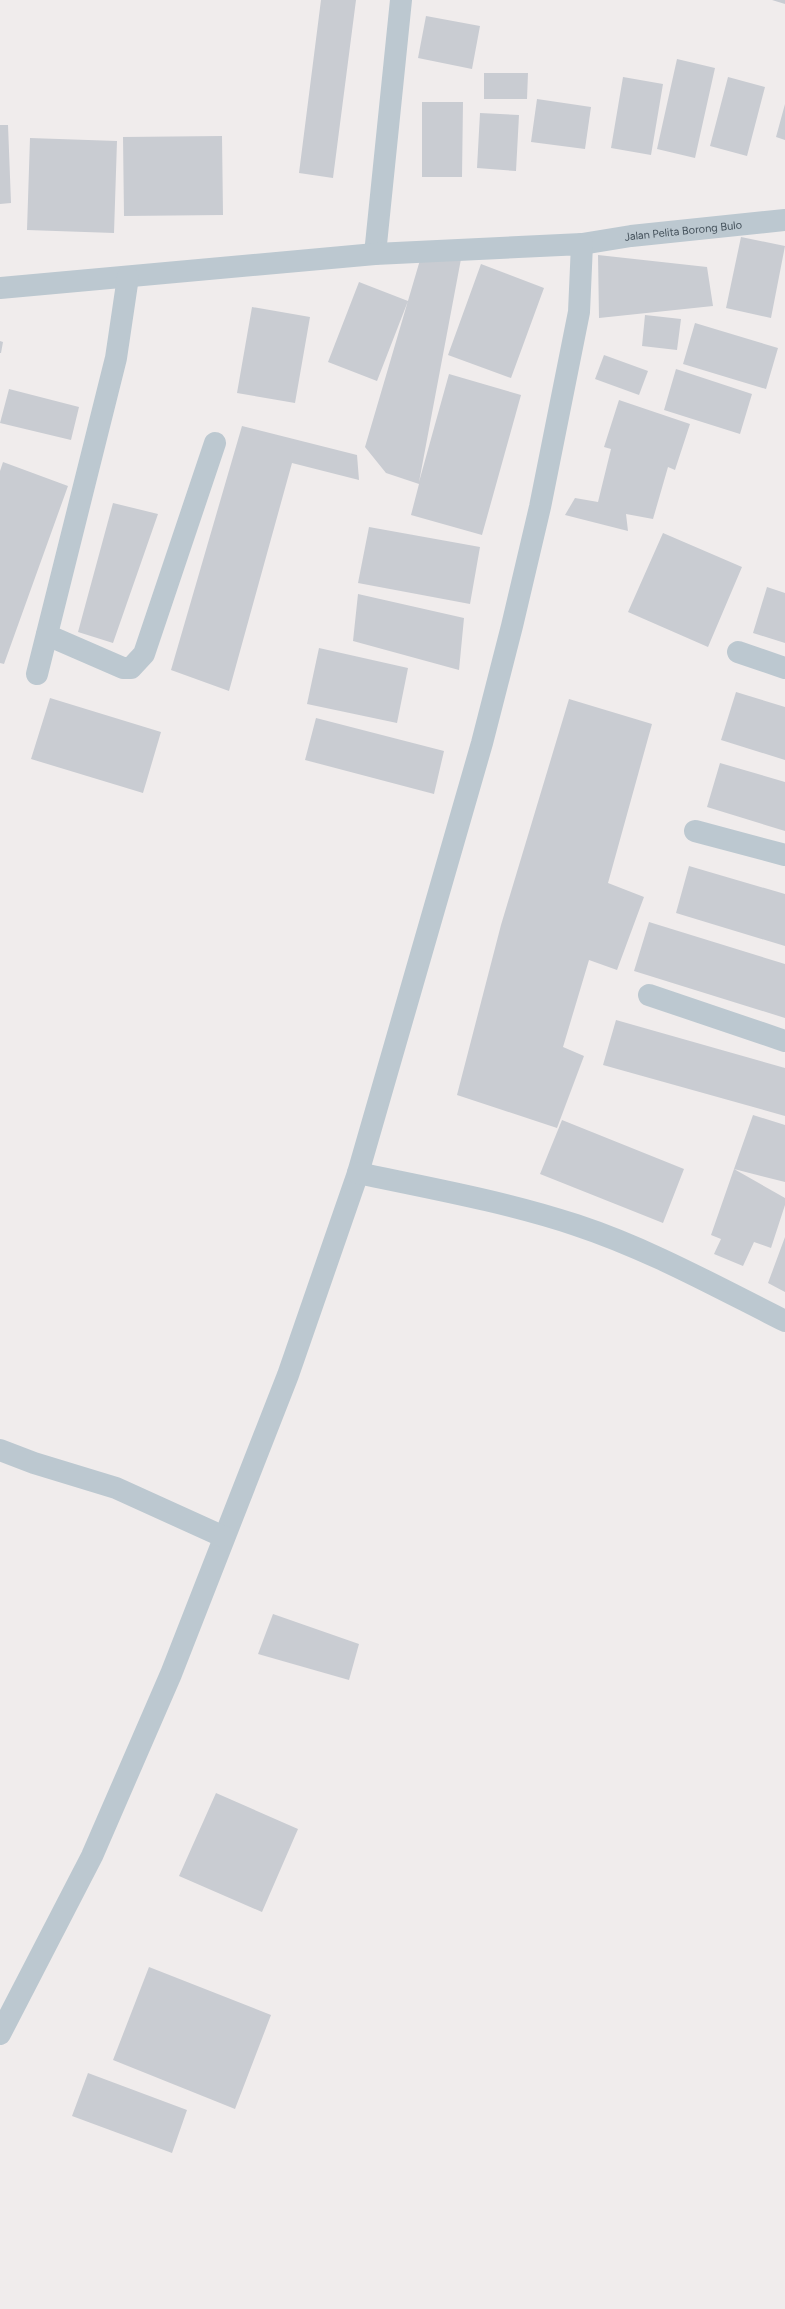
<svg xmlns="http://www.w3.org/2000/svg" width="785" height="2309" viewBox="0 0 785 2309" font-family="Figtree,sans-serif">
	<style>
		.building { fill: #c9ccd2 }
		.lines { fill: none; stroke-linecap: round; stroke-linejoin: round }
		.minor { stroke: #bcc8d0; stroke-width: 22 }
		.labels { text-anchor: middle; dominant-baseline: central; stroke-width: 3.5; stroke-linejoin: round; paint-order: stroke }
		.street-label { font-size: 11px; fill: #44515b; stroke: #fff }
	</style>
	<rect width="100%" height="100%" fill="#f0ecec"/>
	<!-- building -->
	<path class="building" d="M321,0H356L333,178L299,173Z
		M772,0H785V4Z
		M426,16L480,26L472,69L418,58Z
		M677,59L715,68L695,158L657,149Z
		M484,73H528L527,99H484Z
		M623,77L663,84L651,155L611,148Z
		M728,77L765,87L747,156L710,146Z
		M537,99L591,107L585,149L531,142Z
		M422,102H463L462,177H422Z
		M785,104V140L776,137Z
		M480,113L519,115L516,171L477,168Z
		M0,125H8L11,203L0,204Z
		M222,136L223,215L124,216L123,137Z
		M30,138L117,141L114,233L27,230Z
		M741,237L785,246L771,318L726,308Z
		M598,255L707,267L713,306L599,318Z
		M461,259L419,482L449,374L521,395L482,535L411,515L419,484L386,473L365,447L420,260Z
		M481,264L544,288L511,378L448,355Z
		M359,282L408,301L377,381L328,362Z
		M252,307L310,317L295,403L237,393Z
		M645,315L681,319L677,350L642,346Z
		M695,323L778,348L766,389L683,364Z
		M0,341L3,342L1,353H0Z
		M604,355L648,371L639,395L595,379Z
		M676,369L752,394L740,434L664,410Z
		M9,389L79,407L71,440L0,423Z
		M619,400L690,424L675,470L668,467L653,519L626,514L628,531L565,515L575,498L598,502L611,449L604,447Z
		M242,426L357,455L359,480L292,463L229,691L171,670Z
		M3,462L68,486L4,664L0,663V471Z
		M113,503L158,514L113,643L78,632Z
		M369,527L480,547L470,604L358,583Z
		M663,533L742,567L708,647L628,612Z
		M767,587L785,593V643L753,633Z
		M358,594L464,618L459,670L353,641Z
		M319,648L408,668L397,723L307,704Z
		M736,692L785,707V760L721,740Z
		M50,698L161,732L143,793L31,759Z
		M569,699L652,724L608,883L644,897L617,970L589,960L563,1047L584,1056L557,1128L457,1095L501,925Z
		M316,718L444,751L434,794L305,760Z
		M720,763L785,782V831L707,807Z
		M689,866L785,894V946L676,913Z
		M649,922L785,964V1018L634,971Z
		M616,1020L785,1068V1116L603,1065Z
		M753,1115L785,1125V1182L734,1169L785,1198V1205L771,1248L754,1242L743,1266L714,1254L721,1239L711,1235L734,1169Z
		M562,1120L684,1169L663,1223L540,1174Z
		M785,1237V1292L768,1283Z
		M273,1614L359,1644L349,1680L258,1654Z
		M216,1793L298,1829L262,1912L179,1876Z
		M149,1967L271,2015L235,2109L113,2060Z
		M88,2073L187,2110L172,2153L72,2116Z"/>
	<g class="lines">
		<!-- minor -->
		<g class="minor">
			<path id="s1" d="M582,244L631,236L785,220"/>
			<path d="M375,254L401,0"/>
			<path d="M0,288L375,254L582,244L579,312L540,507L512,626L482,743L358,1173L288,1375L171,1674L92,1856L0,2034"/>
			<path d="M47,635L123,668H131L144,654L215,443"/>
			<path d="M738,652L785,668"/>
			<path d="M37,674L116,358L128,277"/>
			<path d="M695,831L785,855"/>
			<path d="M649,995L785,1041"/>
			<path d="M358,1173C429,1188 507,1202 576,1225C649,1249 717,1287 785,1321"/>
			<path d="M0,1450L34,1463L116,1488L224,1537"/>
		</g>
	</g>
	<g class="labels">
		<!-- street labels -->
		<g class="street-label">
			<text stroke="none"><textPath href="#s1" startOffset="102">Jalan Pelita Borong Bulo</textPath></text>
		</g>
	</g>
</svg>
